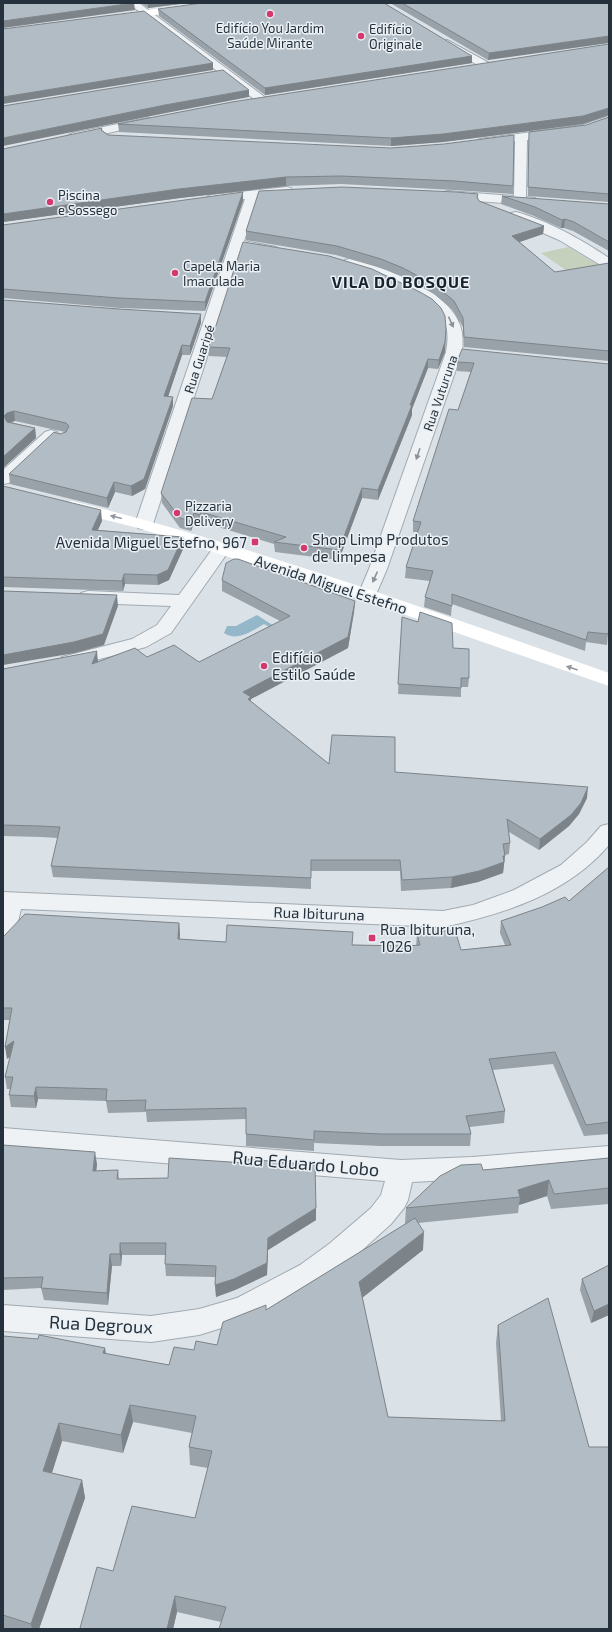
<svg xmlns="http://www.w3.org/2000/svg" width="612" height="1632" viewBox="0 0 612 1632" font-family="'Exo 2',sans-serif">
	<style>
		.green { fill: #c5d1bc }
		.water { fill: #94b7c9 }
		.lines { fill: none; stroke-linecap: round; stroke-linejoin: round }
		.street-casing { stroke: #a1aab1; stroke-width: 2 }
		.street { fill: #eef2f5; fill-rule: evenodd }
		.secondary { fill: #fff; fill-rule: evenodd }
		.wall { fill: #99a2a9 }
		.shaded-wall { fill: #7d8489 }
		.building { fill: #b2bcc4; stroke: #7d8489 }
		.oneway { fill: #8a9299 }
		.oneway2 { fill: #92989e }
		.poi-dot { fill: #d3396c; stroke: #ebf0f4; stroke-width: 1.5 }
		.labels { text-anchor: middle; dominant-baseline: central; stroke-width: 3; stroke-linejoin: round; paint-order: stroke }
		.far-poi-label { font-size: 13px; fill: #25323d; stroke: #ebf0f4; text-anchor: start }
		.far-street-label { font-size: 13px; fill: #25323d; stroke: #ebf0f4 }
		.poi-label { font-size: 15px; fill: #25323d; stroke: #ebf0f4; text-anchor: start }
		.street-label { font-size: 15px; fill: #25323d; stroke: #ebf0f4 }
		.far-district-label { font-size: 16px; font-weight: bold; letter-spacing: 1px; fill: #17232e; stroke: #ebf0f4 }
		.near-street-label { font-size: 18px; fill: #25323d; stroke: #ebf0f4 }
	</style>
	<rect width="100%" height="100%" fill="#dbe2e7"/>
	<!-- green -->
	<path class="green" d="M568,247L600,266L570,273L541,253Z"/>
	<!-- water -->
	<path class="water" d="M257,615L288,635L299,645L264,624C252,631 237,642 224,633L227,626H236Z"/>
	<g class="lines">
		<defs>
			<path id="street" d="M128,3H139L266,98L268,100L266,102H258Z
				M447,40L489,63L490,65L489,67H481L443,45L442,43L443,41Z
				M609,116V123L585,131L527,140L526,197L535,198L537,201L535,204L531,205L448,199L444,198L442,195L444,192L448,191L514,196L515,141L484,146L480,145L478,142L480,139L583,125Z
				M148,118L152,119L154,121L152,123L73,141L69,139L67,137L69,135L73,133Z
				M287,187L291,188L293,191L291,194L258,198L244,241L276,247L278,250L276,253L271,254L242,249L153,524L150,528L144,529L138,528L135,524L245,199L212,203L208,202L206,199L208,196L212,195Z
				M516,212C547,220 582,240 609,258V268L604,267L559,240L511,219L510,216L511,213Z
				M350,259C383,267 448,289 460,325C463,333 463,343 462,352L387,569L374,599L367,601L360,599L358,595L369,569L446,352C448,341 449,329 443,319C429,293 373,274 345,266L343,263L345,260Z
				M51,430L57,432L59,435L57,438L9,483L3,484V470L45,432Z
				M222,543L228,544L231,548L171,633L146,647L69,667L62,665L59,661L62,657L132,639L157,625L171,606L88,603L81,601L79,597L81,593L88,591L179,595L216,544Z
				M609,824V845C567,894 504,914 443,927L21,909L15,934L11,940L3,942V892L443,911L473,905L514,890L561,865L587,842L601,826Z
				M3,1128L401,1160L472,1157L609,1146V1168L472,1179L412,1182L408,1200L404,1208L391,1224L349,1262L320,1283L254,1318L199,1335L151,1342L3,1331V1305L151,1316L199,1309L237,1298L300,1265L329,1244L371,1208L381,1195L385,1181L3,1150Z"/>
		</defs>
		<!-- street casing -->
		<use href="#street" class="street-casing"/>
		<!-- street -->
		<use href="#street" class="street"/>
		<!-- secondary -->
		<path class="secondary" d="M199,3H226L221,6L117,20L112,17L117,14Z
			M72,501C254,546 432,611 609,673V686L360,599L138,528L66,510L63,506L66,502Z"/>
	</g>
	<!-- wall -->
	<path class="wall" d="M141,3H188L148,8Z
		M390,3H609L488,60Z
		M158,9L472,56V63L265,95L159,16Z
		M609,44V115L583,124L443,142L391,146L119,132L118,124Z
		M609,117V202L528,196L529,132L586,125Z
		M102,128V130L108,135L513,186V194L454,190L341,184L286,186L180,198L3,222Z
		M478,194V198L479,201L544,226L543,234L519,242L555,272L609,263V361L464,347L463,327L453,310L434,294L403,277L381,268L336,255L246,240V231Z
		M502,196L609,204V251L573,231L564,228H561L534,216L501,204Z
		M243,201L205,311L120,308L3,298V225Z
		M3,300L119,309L201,314V323L190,355H182L168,396L173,406L145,489L132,496L115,492L108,508L10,484L9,474L60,434L65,432L15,421L10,422L35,428L36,438L3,468Z
		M446,329L445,352L438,369L428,368L412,409V415L378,500L362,498L339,560L275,552L274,544L202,522L201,525L194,523L191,531L180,528L162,503L161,493L212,399L227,357L209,356V347Z
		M457,362L609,364V634H608L607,645L586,642L585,651L452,604L451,616L424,607L425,597L430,581L405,578L406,567L418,532H413V521L458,410L471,372L457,371Z
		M3,486L102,521L98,530L183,537L184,547L169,580L158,585L125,584L123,591L3,587Z
		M222,580L355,601L354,612L348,648L251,699V702L329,764L587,798L579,814L569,826L539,850L509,832L510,843L509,854L505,855L503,873L478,882L451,888L401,891L400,871H311V889L53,877L51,866L58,838L41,837L3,836V669L98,662L147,657L199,662L280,621L222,591Z
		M402,617L453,648L469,678L468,687H461V697L398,694Z
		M609,867V1134L584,1136L553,1064L493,1070L505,1111L504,1123L470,1127L471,1134L470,1146H381L314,1143V1151L246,1146V1119L147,1122L146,1112L108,1113L106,1101L38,1099L36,1108L11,1107L9,1095L10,1089H7L5,1077L10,1057L7,1059L9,1020H3V937L179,923L180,935V939L226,942L408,946H416L417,934L461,950L505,945L500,933L501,921L569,901Z
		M3,1145L97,1164L96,1171L118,1170L119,1179L316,1220L268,1250L267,1275L235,1290L216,1297L215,1277L166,1276L165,1264V1255H122L121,1266H112L108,1305L44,1300L41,1288L3,1290Z
		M609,1158V1204L551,1209L547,1196L519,1205L518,1213L418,1223L423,1250L362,1298L388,1417L501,1421L496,1343L498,1325L589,1447L221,1622L177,1612L173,1629H80V1628L113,1571L195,1518L208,1468L190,1465L189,1447L192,1433L133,1422L123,1453L62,1441L52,1473L82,1480L85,1498L39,1629H3V1336L105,1348L106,1354L169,1365L194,1350L217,1345L266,1310L406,1224H405L406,1208L483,1170Z
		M609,1265V1315L591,1323L580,1290L582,1279Z"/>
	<!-- shaded-wall -->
	<path class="shaded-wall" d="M134,3L135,10L3,28V21Z
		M148,3H188L148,8Z
		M609,36V43L488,60L489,53Z
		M472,56V63L265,95V88Z
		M213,63V70L3,104V97Z
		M249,90V97L166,113L3,146V138L165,105Z
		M609,108V115L583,124L443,142L391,146V138Z
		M286,177V186L180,198L3,222V214L179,189Z
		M243,192V201L205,311V302Z
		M565,219L564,228H561L562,220Z
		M544,226L543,234L511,245L512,236Z
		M201,314V323L190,355V346Z
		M446,329L445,352L438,369L439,360Z
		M182,345V355L165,406L164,396Z
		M428,359V368L412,409V415L378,500V490Z
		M173,397V406L145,489L132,496L131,486Z
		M14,411L15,421L9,423L6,426L4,416L7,413Z
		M35,428L36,438L3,468V457Z
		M114,482L115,492L108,508L107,498Z
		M362,488V498L339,560V550Z
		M101,510L102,521L93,540L92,530Z
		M201,512L202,522L201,525L200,515Z
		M194,513V523L191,531L190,521Z
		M183,537L184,547L169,580L158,585L157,575Z
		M124,574L125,584L123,591L122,581Z
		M117,595L118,606L104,645L75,653L3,665V655Z
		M355,601L354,612L348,648L251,699V708L243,692Z
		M97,651L98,662L94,675L92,664Z
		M588,787L587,798L579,814L569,826L539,850L540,839Z
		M503,856H505L503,873L478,882L451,888L452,877Z
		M179,923L180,935L178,951V939Z
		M14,1041L16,1053L7,1059L5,1047Z
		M36,1087L38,1099L36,1108L34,1096Z
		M95,1152L97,1164L95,1183L93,1171Z
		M549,1180L547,1196L519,1205L520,1197L518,1190Z
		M316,1208V1220L268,1250L267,1275L235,1290L216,1297L215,1285L268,1238Z
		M424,1232L423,1250L358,1301L359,1282Z
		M120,1243L122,1255L121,1266L120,1254Z
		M110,1254L112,1266L108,1305L107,1293Z
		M609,1304V1315L591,1323L594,1311Z
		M105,1348L107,1365L103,1353Z
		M130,1405L133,1422L123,1453L121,1435Z
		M59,1423L62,1441L47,1488L43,1471Z
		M82,1480L85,1498L39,1629H32L31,1624Z
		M175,1596L177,1612L173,1629H167Z"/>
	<!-- building -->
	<path class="building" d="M3,3H134L3,21Z
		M202,3H384L472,56L265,88L158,9Z
		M402,3H609V36L489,53Z
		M144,11L213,63L3,97V29Z
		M609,44V108L583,116L443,134L391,138L118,124L232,102Z
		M223,70L249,90L165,105L3,138V106Z
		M609,117V194L528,187L529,132L586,125Z
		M102,128L101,130L108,135L391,148L444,144L514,135L513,186L455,181L341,176L286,177L179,189L3,214V149Z
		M342,187L456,192L478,194L477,197L479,201L544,226L512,236L555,272L609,263V351L464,337L463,318L454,301L435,285L403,268L381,259L337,246L246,231L259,191Z
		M243,192L205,302L119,298L3,289V225Z
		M502,196L609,204V242L574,222L565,219L562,220L535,207Z
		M243,242L329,256L372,269L420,292L432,299L441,308L445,316L446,329L445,342L439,360L428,359L410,405H412L378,490L362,488L339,550L274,542L286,537L201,512L200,515L194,513L190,521L180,518L161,493L192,398L212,399L230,348L209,347Z
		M3,300L119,309L201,314L190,346L182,345L164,396L173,397L144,479L131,486L114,482L107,498L9,474L54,432L60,434L66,432L69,426L66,423L14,411L7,413L4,416L7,422L35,428L3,457Z
		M462,349L609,364V629L608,634L588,632L586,640L452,594V606L425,597L433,571L406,567L421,522L413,521L449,409L458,410L474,363L457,362Z
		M3,486L101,510L92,530L183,537L168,570L157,575L124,574L122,581L3,577Z
		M234,559H238L355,601L348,637L243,692L251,697L248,699L329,764L332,735L395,737V772L588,787L581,803L571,815L540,839L507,819L510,843L503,844L505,856H503L504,862L479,871L452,877L402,880L400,860H311V878L51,866L60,827L40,826L3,825V669L97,651L92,664L135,648L147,657L174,645L199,662L290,616L222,580L226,563Z
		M3,591L117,595L103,634L74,642L3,655Z
		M420,612L452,623L453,648L469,649V678H461V688L398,684L402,617L418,622Z
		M609,867V1122L586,1125L555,1052L489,1059L505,1111L466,1116L471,1134H382L314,1131V1140L246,1134V1108L145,1110L146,1100L106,1101L107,1089L36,1087L34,1096L9,1095L13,1077H5L14,1041L5,1047L12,1008H3V937L25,914L179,923L178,939L226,942L227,925L353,932L352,945L408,946L420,945L417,934L455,930L461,950L511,945L501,921L542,907L565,897L569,901Z
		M3,1145L95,1152L93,1171L118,1170L117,1179L168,1178L169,1158L246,1163V1159L315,1165L316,1208L268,1238L267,1263L234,1279L215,1285L216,1266L165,1264L166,1243H120V1254H110L107,1293L41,1288L43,1277L3,1278Z
		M609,1158V1188L554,1194L549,1180L518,1190L520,1197L406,1208L440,1176L461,1165L481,1164L483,1170Z
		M415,1218L424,1232L359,1282L388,1417L505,1421L498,1325L548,1298L589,1447H609V1629H219L226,1607L175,1596L167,1629H82L80,1628L97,1567L113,1571L132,1506L195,1518L212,1451L189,1447L196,1416L130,1405L121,1435L59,1423L43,1471L82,1480L31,1624L3,1615V1336L38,1339L39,1335L105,1348L103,1353L169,1365L174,1347L194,1350L196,1341L217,1345L223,1322L266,1305V1310Z
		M609,1265V1304L594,1311L582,1279Z"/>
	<!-- one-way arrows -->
	<defs><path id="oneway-solid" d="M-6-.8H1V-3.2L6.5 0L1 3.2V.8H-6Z"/></defs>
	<g class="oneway">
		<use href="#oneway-solid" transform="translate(451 322) rotate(65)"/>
		<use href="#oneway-solid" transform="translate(418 454) rotate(109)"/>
		<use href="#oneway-solid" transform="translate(375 577) rotate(114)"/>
	</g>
	<g class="oneway2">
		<use href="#oneway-solid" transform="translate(116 517) rotate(-166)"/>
		<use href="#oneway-solid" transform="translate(572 668) rotate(-161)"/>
	</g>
	<!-- markers -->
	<g class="poi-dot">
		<circle cx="270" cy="14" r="4"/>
		<circle cx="361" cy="36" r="4"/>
		<circle cx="50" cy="202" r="4"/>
		<circle cx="175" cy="273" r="4"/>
		<circle cx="177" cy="513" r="4"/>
		<rect x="251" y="538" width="8" height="8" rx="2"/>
		<circle cx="304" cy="548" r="4"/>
		<circle cx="264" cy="666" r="4"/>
		<rect x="368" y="934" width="8" height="8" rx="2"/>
	</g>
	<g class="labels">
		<!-- far-poi labels -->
		<g class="far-poi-label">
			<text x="270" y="28" text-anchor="middle">Edifício You Jardim<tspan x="270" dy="15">Saúde Mirante</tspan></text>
			<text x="369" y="29">Edifício<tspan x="369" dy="15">Originale</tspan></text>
			<text x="58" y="195">Piscina<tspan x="58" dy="15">e Sossego</tspan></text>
			<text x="183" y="266">Capela Maria<tspan x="183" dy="15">Imaculada</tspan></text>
			<text x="185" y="506">Pizzaria<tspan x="185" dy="15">Delivery</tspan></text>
		</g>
		<!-- far-street labels -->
		<g class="far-street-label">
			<text transform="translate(199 359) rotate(-72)">Rua Guaripé</text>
			<text transform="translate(440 393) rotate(-71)">Rua Vuturuna</text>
		</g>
		<!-- poi labels -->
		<g class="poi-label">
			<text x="312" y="539">Shop Limp Produtos<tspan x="312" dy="17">de limpesa</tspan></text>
			<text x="247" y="542" text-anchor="end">Avenida Miguel Estefno, 967</text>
			<text x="272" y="657">Edifício<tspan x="272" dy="17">Estilo Saúde</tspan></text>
			<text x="380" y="929">Rua Ibituruna,<tspan x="380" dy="17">1026</tspan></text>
		</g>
		<!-- street labels -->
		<g class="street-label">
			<text transform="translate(331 584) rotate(18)">Avenida Miguel Estefno</text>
			<text transform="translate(319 913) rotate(2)">Rua Ibituruna</text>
		</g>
		<!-- far-district labels -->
		<g class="far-district-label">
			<text x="401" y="281">VILA DO BOSQUE</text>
		</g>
		<!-- near-street labels -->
		<g class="near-street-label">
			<text transform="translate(306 1163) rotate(5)">Rua Eduardo Lobo</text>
			<text transform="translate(101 1324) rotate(3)">Rua Degroux</text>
		</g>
	</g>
	<!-- border -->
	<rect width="612" height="1632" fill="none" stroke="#25323d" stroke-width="8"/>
</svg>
